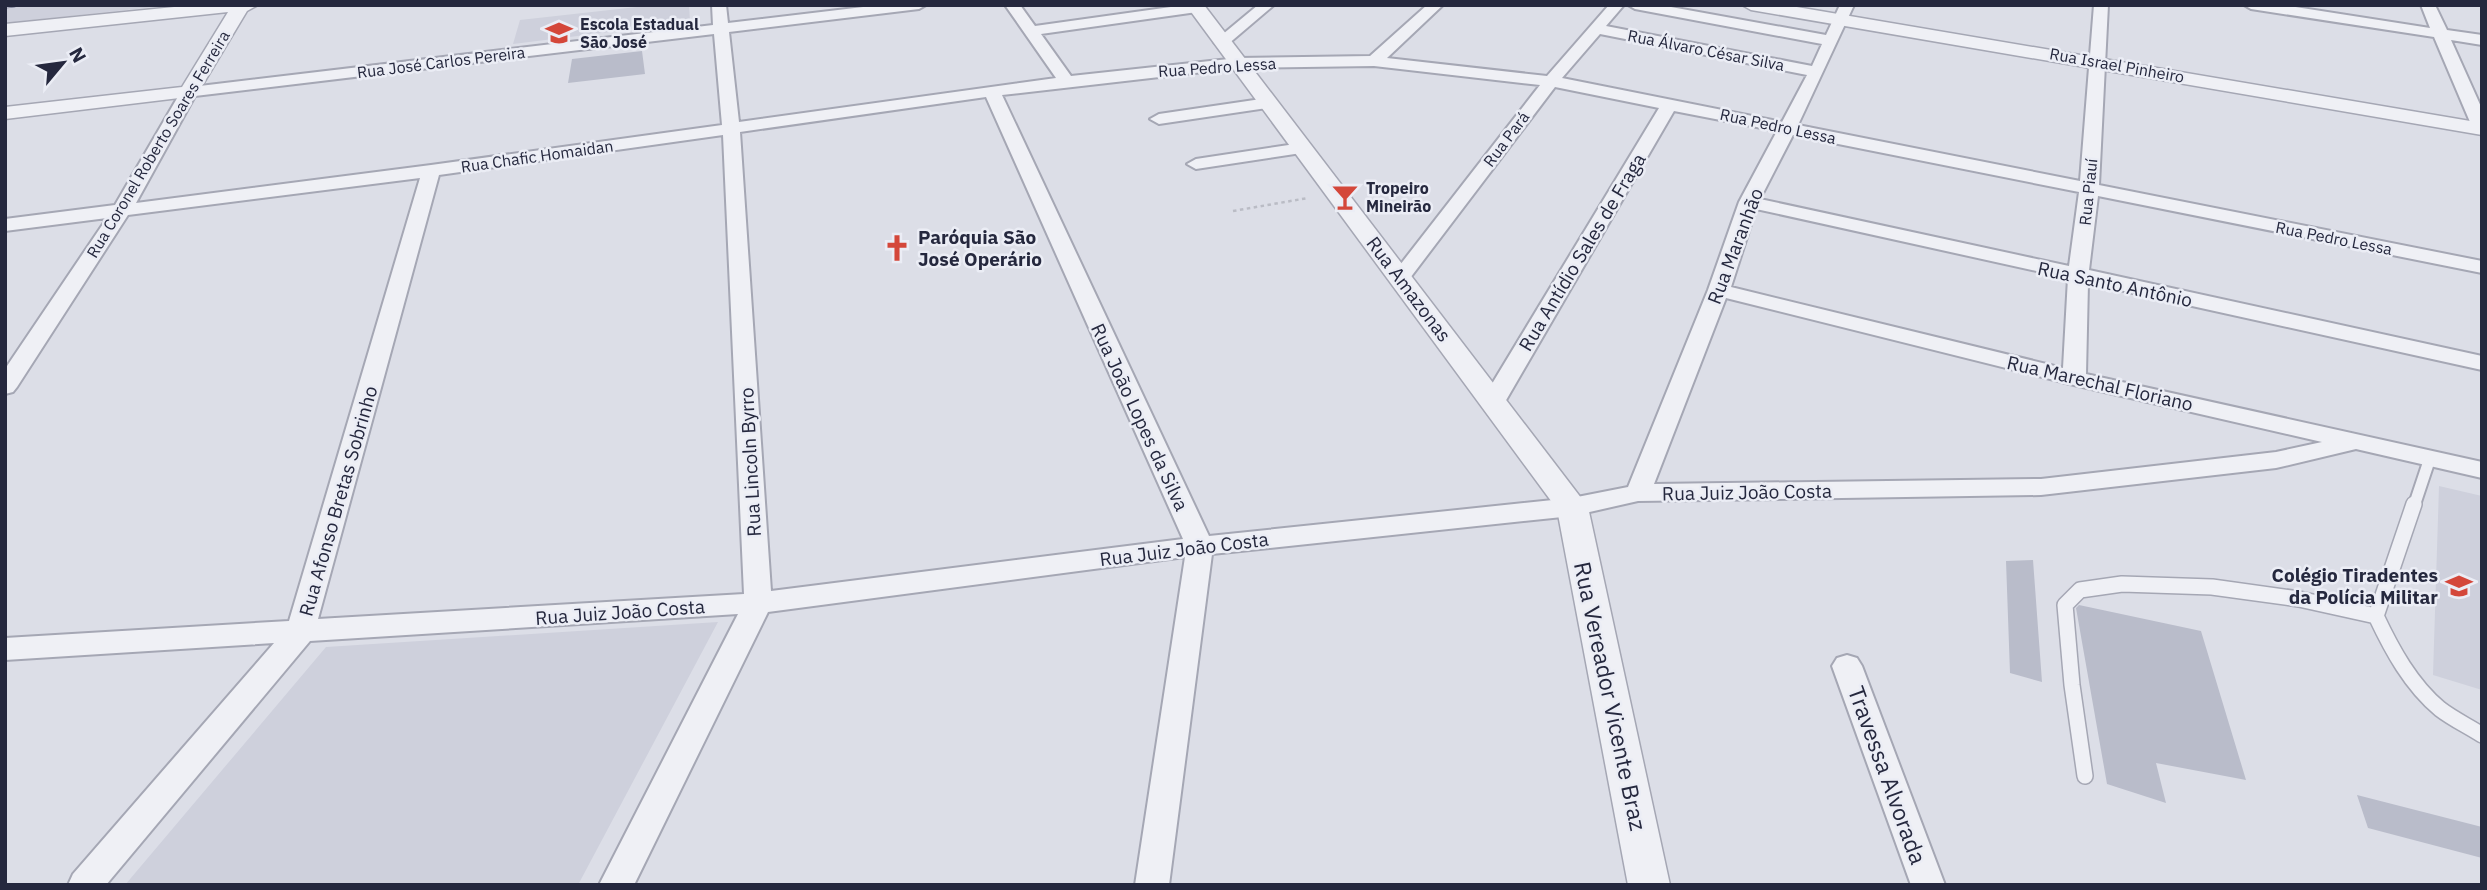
<svg xmlns="http://www.w3.org/2000/svg" width="2487" height="890" viewBox="0 0 2487 890" font-family="'IBM Plex Sans',sans-serif">
	<style>
		.built { fill: #ced0dc }
		.building { fill: #b9bcca }
		.lines { fill: none; stroke-linecap: round; stroke-linejoin: round }
		.service-far1-casing { stroke: #a5a7b4; stroke-width: 15 }
		.service-casing { stroke: #a5a7b4; stroke-width: 18 }
		.minor-casing { stroke: #a5a7b4; stroke-width: 4 }
		.tertiary-casing { stroke: #a5a7b4; stroke-width: 3 }
		.path { stroke: #babcc5; stroke-width: 2.5; stroke-dasharray: 3.5 3.5; stroke-linecap: butt }
		.service-far1 { stroke: #eff0f5; stroke-width: 11 }
		.service { stroke: #eff0f5; stroke-width: 15 }
		.minor { fill: #eff0f5; fill-rule: evenodd }
		.tertiary { fill: #eff0f5; fill-rule: evenodd }
		.rail-casing { stroke: #757991; stroke-width: 5 }
		.rail { stroke: #ebedf5; stroke-width: 3.5; stroke-dasharray: 10; stroke-linecap: butt }
		.labels { text-anchor: middle; dominant-baseline: central; stroke-width: 5; stroke-linejoin: round; paint-order: stroke }
		.far-poi-label { font-size: 16px; font-weight: bold; fill: #25283e; stroke: #ebedf5; text-anchor: start }
		.far-street-label { font-size: 16px; fill: #25283e; stroke: #ebedf5 }
		.poi-label { font-size: 19px; font-weight: bold; fill: #25283e; stroke: #ebedf5; text-anchor: start }
		.street-label { font-size: 19px; fill: #25283e; stroke: #ebedf5 }
		.near-street-label { font-size: 23px; fill: #25283e; stroke: #ebedf5 }
	</style>
	<rect width="100%" height="100%" fill="#dcdee7"/>
	<!-- built -->
	<path class="built" d="M5,5H173L5,23Z
		M655,5H689L690,22L513,44L520,20Z
		M2439,486L2482,496V690L2433,675Z
		M718,622L578,885H125L326,647Z"/>
	<!-- building -->
	<path class="building" d="M642,51L645,74L568,83L572,59Z
		M2033,560L2042,682L2010,673L2006,561Z
		M2079,605L2201,631L2246,780L2156,763L2166,803L2107,784L2076,608Z
		M2357,795L2482,827V858L2368,828Z"/>
	<g class="lines">
		<defs>
			<path id="service-far1" d="M2414,506L2430,458"/>
			<path id="service" d="M2376,616C2392,650 2411,685 2440,709C2453,719 2468,726 2482,735
				M2085,776L2072,685L2065,605L2080,590L2122,584L2212,587L2299,599L2376,616L2414,504"/>
			<path id="minor" d="M712,5H726L728,23L880,5H926L919,9L729,32L739,122L1056,78L1005,5H1020L1035,26L1185,5H1202L1204,8L1197,12L1041,34L1071,76L1238,58L1370,56L1427,5H1443L1387,58L1547,76L1609,5H1624L1606,26L1812,66L1822,44L1635,9L1628,5H1660L1826,35L1840,5H1854L1798,125L2080,181L2094,5H2108L2099,185L2482,261V273L2098,196L2089,270L2482,356V370L2088,283L2086,374L2482,462V478L2356,449L2276,468L2041,495L1638,501L1572,516L1212,554L1169,885H1135L1185,557L768,612L634,885H599L738,614L310,641L106,885H68L73,874L274,643L5,660V638L289,621L420,178L128,215L17,387L13,392L5,394V369L107,218L5,231V219L115,205L183,88L713,25ZM714,34L722,125L431,165L136,203L195,96ZM1600,34L1807,75L1782,122L1562,78ZM1374,66L1540,85L1393,274L1390,278L1393,282H1407L1555,87L1659,108L1481,402L1485,407H1501L1505,402L1674,111L1777,131L1739,202L1708,290L1628,487L1572,498L1209,536L1002,95L1238,68ZM986,97L1183,539L771,591L740,132ZM723,135L744,594L318,619L439,175ZM1793,135L2079,192L2069,266L1760,199ZM1756,209L2068,278L2063,368L1731,287ZM1726,298L2074,385L2322,442L2276,452L2041,479L1654,484Z
				M1258,5H1274L1227,45H1217L1214,42L1217,39Z
				M2244,5H2282L2430,28L2421,5H2435L2447,30L2482,35V45L2451,40L2482,109V134L2473,129L2434,37L2251,9Z
				M1268,98L1274,99L1276,103L1274,107L1159,124L1150,119L1159,114Z
				M1302,143L1311,148L1308,152L1196,169L1187,164L1196,159Z
				M1847,655L1857,658L1862,666L1945,885H1911L1832,666L1837,658Z"/>
			<path id="tertiary" d="M194,5H258L247,11L196,96L5,119V107L182,87L228,12L5,36V24Z
				M1186,5H1204L1588,507L1670,885H1628L1557,509Z
				M1742,5H1785L2482,123V135L1751,10Z"/>
		</defs>
		<!-- service-far1 casing -->
		<use href="#service-far1" class="service-far1-casing"/>
		<!-- service casing -->
		<use href="#service" class="service-casing"/>
		<!-- minor casing -->
		<use href="#minor" class="minor-casing"/>
		<!-- tertiary casing -->
		<use href="#tertiary" class="tertiary-casing"/>
		<!-- path -->
		<path class="path" d="M1233,211L1308,198"/>
		<!-- service-far1 -->
		<use href="#service-far1" class="service-far1"/>
		<!-- service -->
		<use href="#service" class="service"/>
		<!-- minor -->
		<use href="#minor" class="minor"/>
		<!-- tertiary -->
		<use href="#tertiary" class="tertiary"/>
		<defs>
			<path id="rail" d="M5,6L14,5"/>
		</defs>
		<!-- rail casing -->
		<use href="#rail" class="rail-casing"/>
		<!-- rail -->
		<use href="#rail" class="rail"/>
	</g>
	<!-- icons -->
	<defs>
		<symbol id="school-bare" viewBox="-9 -9 18 18"><path d="M0-5L7-2L0 1L-7-2ZM-4 1L0 2.5L4 1V4Q0 6-4 4Z" fill="#d4473a" stroke="#ebedf5" stroke-width="2.5" paint-order="stroke"/></symbol>
		<symbol id="bar-bare" viewBox="-9 -9 18 18"><path d="M-6-5H6L.8 .8V4.5H3.5V6h-7V4.5H-.8V.8Z" fill="#d4473a" stroke="#ebedf5" stroke-width="2.5" paint-order="stroke"/></symbol>
		<symbol id="church-bare" viewBox="-9 -9 18 18"><path d="M-1.2-6h2.4v3.5h3.3v2.4h-3.3V6h-2.4V-.1h-3.3v-2.4h3.3Z" fill="#d4473a" stroke="#ebedf5" stroke-width="2.5" paint-order="stroke"/></symbol>
	</defs>
	<g fill-rule="evenodd">
		<use href="#school-bare" x="540" y="14" width="38" height="38"/>
		<use href="#bar-bare" x="1326" y="178" width="38" height="38"/>
		<use href="#church-bare" x="878" y="229" width="38" height="38"/>
		<use href="#school-bare" x="2440" y="567" width="38" height="38"/>
	</g>
	<g class="labels">
		<!-- far-poi labels -->
		<g class="far-poi-label">
			<text x="580" y="24">Escola Estadual<tspan x="580" dy="18">São José</tspan></text>
			<text x="1366" y="188">Tropeiro<tspan x="1366" dy="18">Mineirão</tspan></text>
		</g>
		<!-- far-street labels -->
		<g class="far-street-label">
			<text transform="translate(1706 50) rotate(11)">Rua Álvaro César Silva</text>
			<text transform="translate(441 62) rotate(-7)">Rua José Carlos Pereira</text>
			<text transform="translate(2117 65) rotate(10)">Rua Israel Pinheiro</text>
			<text transform="translate(1217 67) rotate(-4)">Rua Pedro Lessa</text>
			<text transform="translate(1778 126) rotate(12)">Rua Pedro Lessa</text>
			<text transform="translate(1506 139) rotate(-53)">Rua Pará</text>
			<text transform="translate(158 144) rotate(-59)">Rua Coronel Roberto Soares Ferreira</text>
			<text transform="translate(537 156) rotate(-8)">Rua Chafic Homaidan</text>
			<text transform="translate(2088 192) rotate(-84)">Rua Piauí</text>
			<text transform="translate(2334 238) rotate(11)">Rua Pedro Lessa</text>
		</g>
		<!-- poi labels -->
		<g class="poi-label">
			<text x="918" y="237">Paróquia São<tspan x="918" dy="22">José Operário</tspan></text>
			<text x="2438" y="575" text-anchor="end">Colégio Tiradentes<tspan x="2438" dy="22">da Polícia Militar</tspan></text>
		</g>
		<!-- street labels -->
		<g class="street-label">
			<text transform="translate(1735 246) rotate(-69)">Rua Maranhão</text>
			<text transform="translate(1582 252) rotate(-59)">Rua Antídio Sales de Fraga</text>
			<text transform="translate(2115 284) rotate(12)">Rua Santo Antônio</text>
			<text transform="translate(1409 289) rotate(53)">Rua Amazonas</text>
			<text transform="translate(2100 383) rotate(13)">Rua Marechal Floriano</text>
			<text transform="translate(1140 417) rotate(65)">Rua João Lopes da Silva</text>
			<text transform="translate(750 462) rotate(-93)">Rua Lincoln Byrro</text>
			<text transform="translate(1747 492) rotate(-1)">Rua Juiz João Costa</text>
			<text transform="translate(338 501) rotate(-74)">Rua Afonso Bretas Sobrinho</text>
			<text transform="translate(1184 549) rotate(-7)">Rua Juiz João Costa</text>
			<text transform="translate(620 612) rotate(-4)">Rua Juiz João Costa</text>
		</g>
		<!-- near-street labels -->
		<g class="near-street-label">
			<text transform="translate(1611 696) rotate(78)">Rua Vereador Vicente Braz</text>
			<text transform="translate(1888 775) rotate(70)">Travessa Alvorada</text>
		</g>
	</g>
	<!-- border -->
	<rect width="2487" height="890" fill="none" stroke="#25283e" stroke-width="14"/>
	<!-- north arrow -->
	<g transform="translate(63 63) rotate(61)" stroke="#ebedf5" stroke-width="5" paint-order="stroke">
	<path d="M0-5L12 26L0 18L-12 26Z" fill="#25283e"/>
	<text y="-10" font-size="19" font-weight="bold" text-anchor="middle" fill="#25283e">N</text>
	</g>
</svg>
